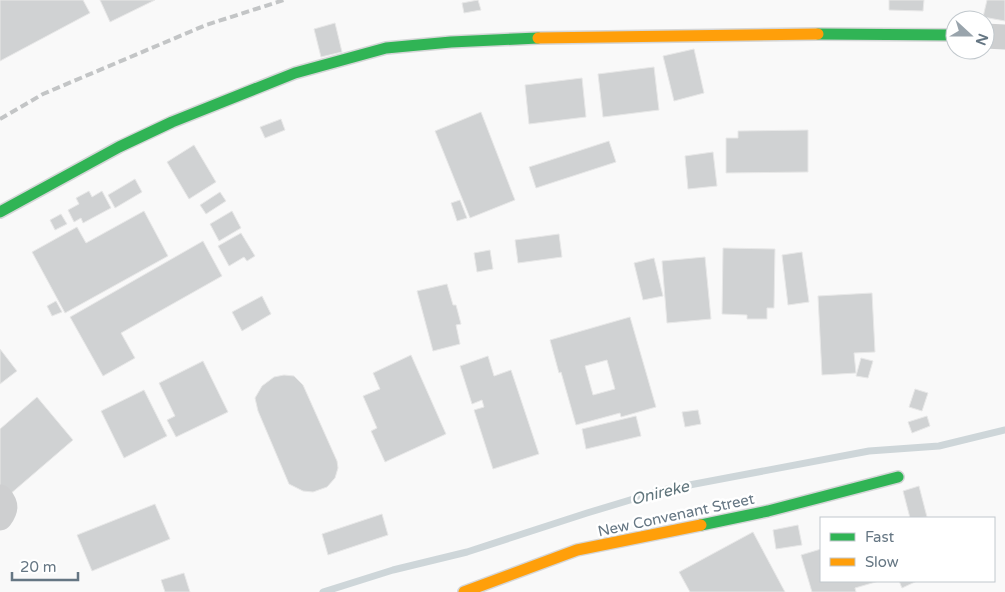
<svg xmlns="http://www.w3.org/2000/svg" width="1005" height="592" viewBox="0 0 1005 592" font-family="'Varela Round',sans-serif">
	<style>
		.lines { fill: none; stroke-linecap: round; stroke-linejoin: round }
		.stream { stroke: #ced6d9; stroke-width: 7 }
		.building { fill: #d0d2d3; stroke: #e8e8e8; fill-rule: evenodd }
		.fast-casing { stroke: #d5d6d7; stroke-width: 14 }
		.slow-casing { stroke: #d5d6d7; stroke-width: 14 }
		.street { stroke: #cecfd0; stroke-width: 25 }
		.fast { stroke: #30b455; stroke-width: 11 }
		.slow { stroke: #ff9f0a; stroke-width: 11 }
		.rail { stroke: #c3c5c6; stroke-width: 4; stroke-dasharray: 8 4; stroke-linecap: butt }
		.labels { text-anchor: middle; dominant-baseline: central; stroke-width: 5; stroke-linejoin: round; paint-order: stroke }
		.street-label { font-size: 15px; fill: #657683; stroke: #fff }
		.water-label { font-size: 16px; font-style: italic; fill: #60757c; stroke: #fff }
	</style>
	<rect width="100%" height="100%" fill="#f9f9f9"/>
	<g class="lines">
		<!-- stream -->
		<path class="stream" d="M323,592L393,570L467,552L587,513L663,490L869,451L939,446L1005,430"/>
	</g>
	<!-- building -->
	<path class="building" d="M0,0H83L90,13L0,61Z
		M100,0H155L110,22Z
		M478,0L481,10L464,13L462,3Z
		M889,0H924L923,11L889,10Z
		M987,0H1005V21L983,17Z
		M335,23L342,52L321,57L314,29Z
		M694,49L704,93L674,101L663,56Z
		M654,67L659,110L603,117L598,74Z
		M582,78L586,117L529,124L525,85Z
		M481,112L515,200L470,218L435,131Z
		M281,119L285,130L265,138L260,127Z
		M808,130V172L726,173V138H738V131Z
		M609,141L616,162L536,188L529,167Z
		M194,145L216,182L189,199L167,162Z
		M713,152L717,186L688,189L685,156Z
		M135,179L142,192L115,208L108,195Z
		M89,191L92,197L102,191L111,208L83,223L81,218L74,222L68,210L79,204L76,198Z
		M220,192L226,201L206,214L200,205Z
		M460,200L467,218L457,221L451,203Z
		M144,211L168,256L65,313L32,252L77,227L86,243Z
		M232,211L241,228L219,241L210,224Z
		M61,214L67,224L55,230L50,220Z
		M241,233L255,256L247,261L244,257L229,266L218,246Z
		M559,234L562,257L518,263L515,240Z
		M203,241L222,276L121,333L135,358L103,376L70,317Z
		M723,248L775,249L774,308H767V319H747V315L722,314Z
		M490,250L493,269L477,272L474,253Z
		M802,252L809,302L788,305L782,255Z
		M705,257L711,319L667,323L662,261Z
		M654,258L663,296L643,300L634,263Z
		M447,284L453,305H456L461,324L456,325L460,344L433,351L417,291Z
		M872,293L875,352L854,353L856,373L822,375L818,296Z
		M262,296L271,314L242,331L232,312Z
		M56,301L62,312L52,316L47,306Z
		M630,317L656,407L621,417L620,413L576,425L561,372L559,373L550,340ZM607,360L615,389L593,395L585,366Z
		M0,349L17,371L0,384Z
		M411,355L446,434L385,462L371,431L377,428L363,396L380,389L373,373Z
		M488,356L494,376L511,370L539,454L493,469L474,410L484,407L482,400L472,404L460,366Z
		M861,358L873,361L868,378L856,376Z
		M203,361L228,412L176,437L167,420L175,416L159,383Z
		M284,375L294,376L303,385L337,461L338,468L335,478L327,487L313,492L303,491L289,484L258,411L255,398L262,386L274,377Z
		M915,389L928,393L922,411L909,407Z
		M144,390L167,436L124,458L101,411Z
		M37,397L73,440L9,495L0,485V429Z
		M698,410L701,424L685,427L682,412Z
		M636,416L641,436L586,449L582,429Z
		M927,416L930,426L912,433L908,422Z
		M919,486L927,517L910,518L903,491Z
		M155,504L170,539L92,571L77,535Z
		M382,514L388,535L328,555L322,534Z
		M798,525L802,545L776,549L773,530Z
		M753,532L785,592H690L679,572Z
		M821,549V581H879L855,588L856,592H812L801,555Z
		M184,573L190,592H165L161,580Z
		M899,581H917L902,588Z"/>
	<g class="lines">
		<defs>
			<path id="fast" d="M818,34L955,35
				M0,212L119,147L172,122L295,73L386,48L451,42L538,38
				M701,525L768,511L898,477"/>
			<path id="slow" d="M538,38L818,34
				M464,592L577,550L701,525"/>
		</defs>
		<!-- fast casing -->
		<use href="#fast" class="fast-casing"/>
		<!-- slow casing -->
		<use href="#slow" class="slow-casing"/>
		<!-- street -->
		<path class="street" d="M985,36L1005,37
			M0,497C7,505 6,510 0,518"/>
		<!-- fast -->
		<use href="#fast" class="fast"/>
		<!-- slow -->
		<use href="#slow" class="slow"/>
		<!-- rail -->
		<path class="rail" d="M0,119L43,94L206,25L284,0"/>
	</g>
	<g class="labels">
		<!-- street labels -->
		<g class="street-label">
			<text transform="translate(676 515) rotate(-12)">New Convenant Street</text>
		</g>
		<!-- water labels -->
		<g class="water-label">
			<text transform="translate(660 493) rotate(-14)">Onireke</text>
		</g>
	</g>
	<!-- legend -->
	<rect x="820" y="517" width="175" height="65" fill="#ffffff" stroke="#c1c8cd"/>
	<rect x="830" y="533" width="25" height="8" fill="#30b455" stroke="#c1c8cd"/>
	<text x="865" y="542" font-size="15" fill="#657683">Fast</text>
	<rect x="830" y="558" width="25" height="8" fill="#ff9f0a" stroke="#c1c8cd"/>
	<text x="865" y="567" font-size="15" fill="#657683">Slow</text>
	<!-- north arrow -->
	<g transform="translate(970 35) rotate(111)"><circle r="24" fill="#ffffff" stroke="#c1c8cd"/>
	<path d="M0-4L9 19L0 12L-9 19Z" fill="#99a4ac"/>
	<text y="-8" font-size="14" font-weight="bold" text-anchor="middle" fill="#657683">N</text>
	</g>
	<!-- scale -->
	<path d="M12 572v8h66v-8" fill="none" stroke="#657683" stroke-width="2.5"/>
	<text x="20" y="572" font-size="15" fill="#657683" stroke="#ffffff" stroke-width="4" paint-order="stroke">20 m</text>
</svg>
